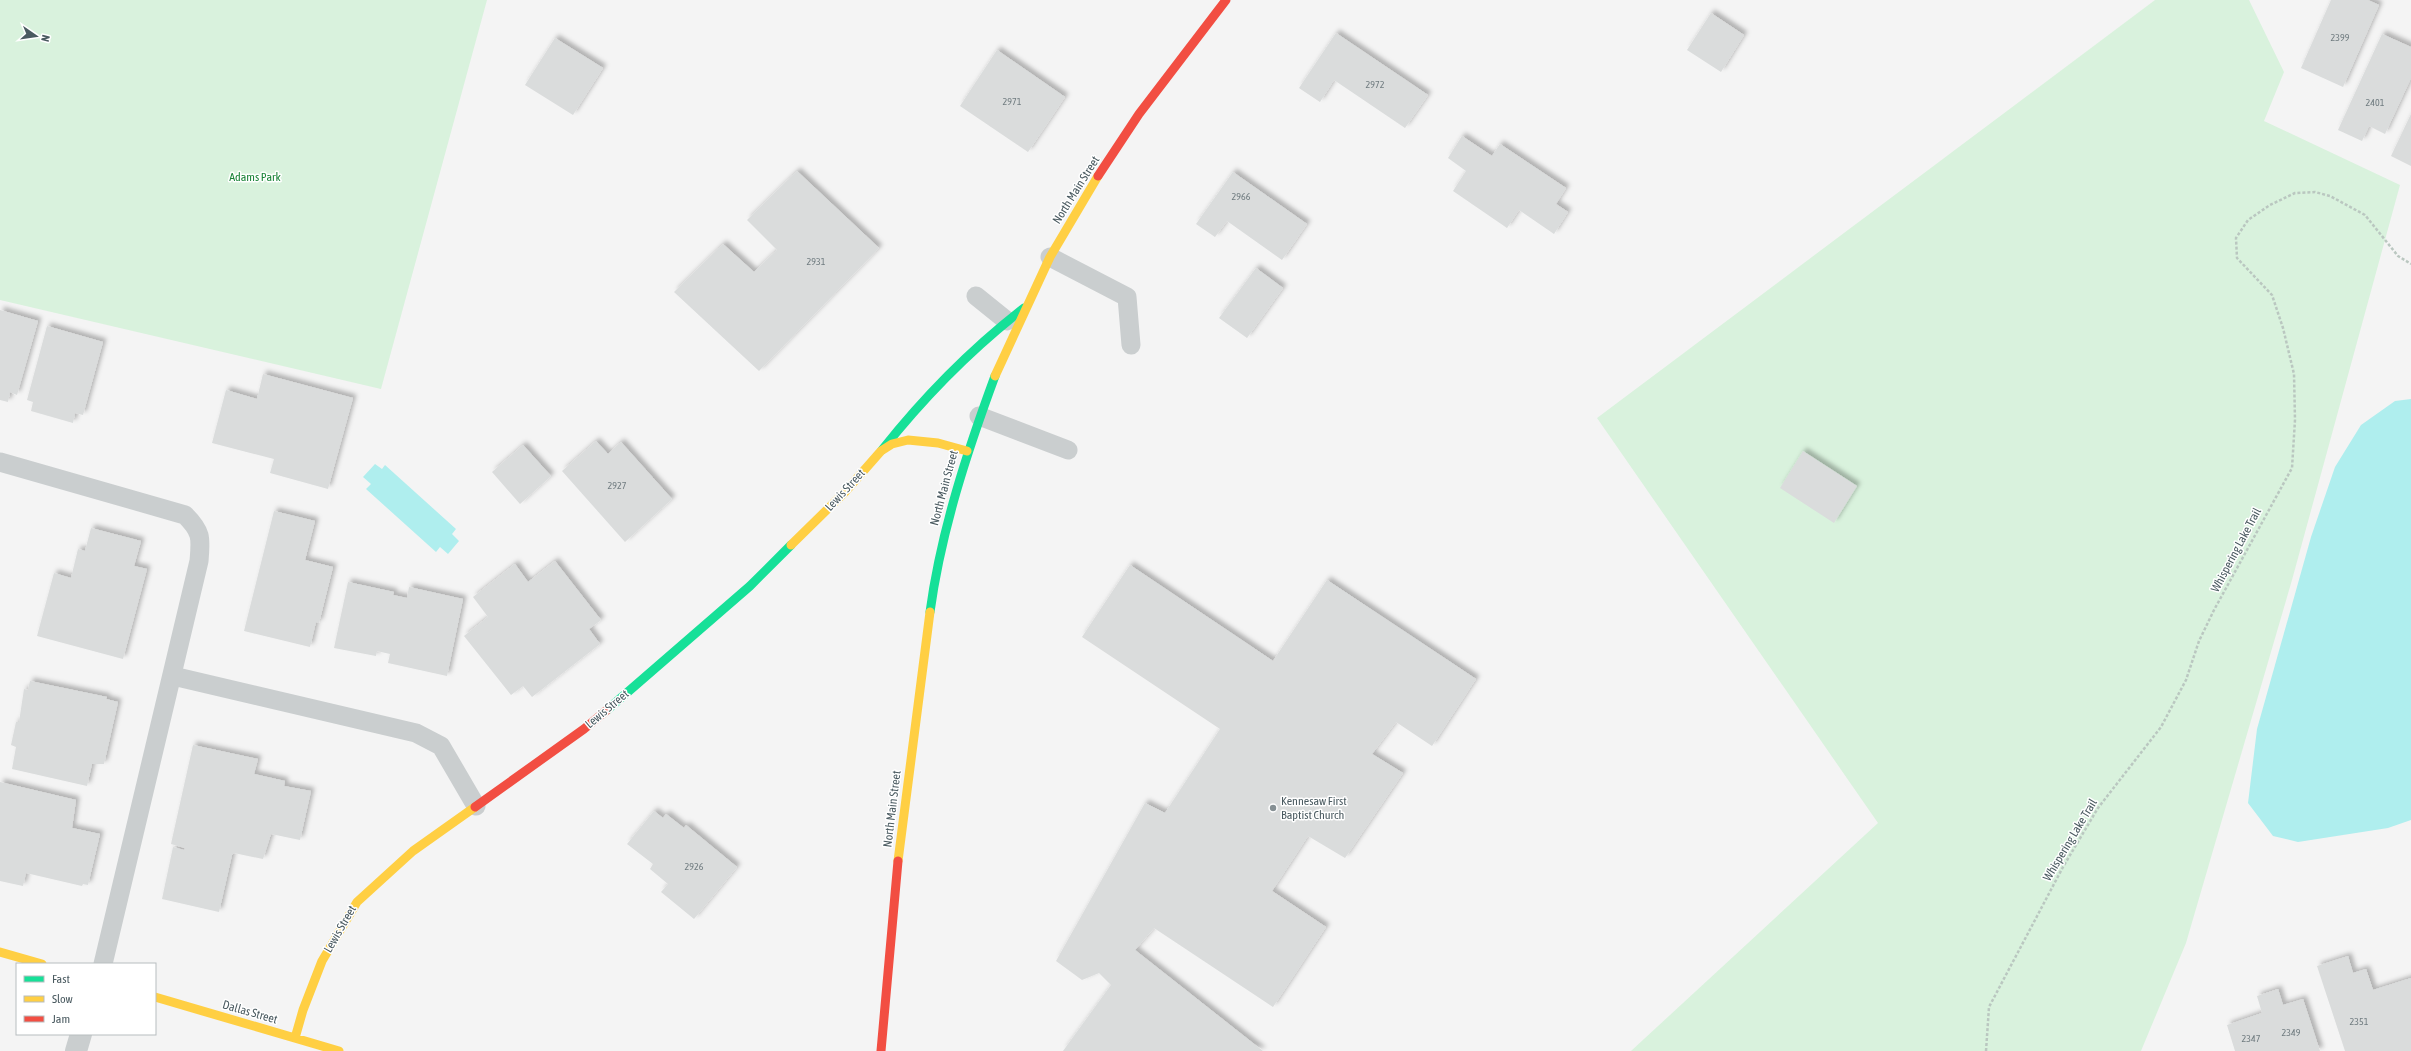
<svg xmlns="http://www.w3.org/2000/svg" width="2411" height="1051" viewBox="0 0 2411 1051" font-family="'Asap Condensed',sans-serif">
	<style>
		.green { fill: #d9f2dd }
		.water { fill: #afeeee }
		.building { fill: #dadcdc; filter: url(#shadow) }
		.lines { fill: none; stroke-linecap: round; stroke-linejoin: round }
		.path { stroke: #bac7c0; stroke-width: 2.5; stroke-dasharray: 3 2; stroke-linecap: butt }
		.lane { stroke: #cacecf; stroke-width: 19 }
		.street { stroke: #cacecf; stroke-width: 22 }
		.fast { stroke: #16e098; stroke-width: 9 }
		.slow { stroke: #ffcf43; stroke-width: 9 }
		.jam { stroke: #f24e42; stroke-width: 9 }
		.poi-dot { fill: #869094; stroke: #fff; stroke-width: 1.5 }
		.labels { text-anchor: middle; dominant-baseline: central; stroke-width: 3; stroke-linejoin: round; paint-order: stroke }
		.number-label { font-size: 10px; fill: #707c80 }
		.park-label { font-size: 12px; fill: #198337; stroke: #fff }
		.street-label { font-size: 12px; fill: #4a5a60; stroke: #fff }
		.poi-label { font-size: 12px; fill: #4a5a60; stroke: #fff; text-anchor: start }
	</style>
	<defs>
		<filter id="shadow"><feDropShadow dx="3.5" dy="-3.5" stdDeviation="2" flood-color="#0004"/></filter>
	</defs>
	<rect width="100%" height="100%" fill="#f4f4f4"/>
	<!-- green -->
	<path class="green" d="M0,0H487L381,389L0,300Z
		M2155,0H2249L2284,72L2264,121L2400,185L2292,580L2186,943L2141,1051H1631L1878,823L1597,418Z"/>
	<!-- water -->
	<path class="water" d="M2411,399V820L2388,828L2298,842L2273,836L2248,803L2257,729L2311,537L2335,467L2361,425L2395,401Z
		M375,464L382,469L385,465L456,529L452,534L459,541L448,554L440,547L436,552L366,489L371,484L363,477Z"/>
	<!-- building -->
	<path class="building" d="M2331,0H2368L2379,5L2343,87L2301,68Z
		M1711,13L1744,35L1721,72L1687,50Z
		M1336,33L1428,95L1405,128L1334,80L1320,102L1299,88Z
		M2382,34L2411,47V78L2385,134L2369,126L2362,141L2338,130Z
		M555,38L603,68L573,115L525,85Z
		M997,50L1065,97L1028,152L960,106Z
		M2411,114V166L2391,156Z
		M1462,136L1492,156L1500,144L1566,188L1556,204L1568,212L1554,234L1519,210L1507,228L1453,191L1466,171L1448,158Z
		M797,171L879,248L759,371L674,292L723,244L754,272L777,250L747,220Z
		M1233,172L1307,224L1282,260L1227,221L1215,237L1196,224Z
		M1256,268L1283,288L1247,338L1219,318Z
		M0,310L38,321L17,395L10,392L8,402L0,400Z
		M47,326L103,342L83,415L75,413L73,423L31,411L33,402L27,400Z
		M263,374L353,398L328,489L270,473L274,459L212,443L226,390L257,399Z
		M596,441L608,454L621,442L672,499L625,542L562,471Z
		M523,445L551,476L520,504L492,472Z
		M1803,451L1857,486L1834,523L1780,488Z
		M274,511L315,521L305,560L333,567L319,623L316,622L310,647L244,631Z
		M91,528L141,541L134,566L147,569L123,659L37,636L54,573L71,578L78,549L85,551Z
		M555,561L601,620L589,629L600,644L532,697L523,686L511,695L464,636L488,617L473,597L515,564L528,582Z
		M1130,565L1273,661L1327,580L1476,679L1432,746L1396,722L1372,754L1403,773L1345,858L1308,836L1272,891L1326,927L1273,1007L1154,928L1135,950L1263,1051H1063L1111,985L1099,973L1082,980L1056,961L1145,803L1165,813L1220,729L1082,637Z
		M348,582L394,592L393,595L407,598L409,587L463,599L447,676L388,663L390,654L377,651L376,656L334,648Z
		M30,681L107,697L106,699L118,702L104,764H92L87,786L12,769L16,747L11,745L16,722H19L24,689L28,690Z
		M193,745L258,759L254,774L285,781L284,786L311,791L300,840L271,834L263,859L234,853L232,855L219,912L162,899L173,847L184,850L185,848L171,844Z
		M0,782L76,800L72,828L100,834L88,885L83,884L82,886L26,873L23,886L0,881Z
		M654,811L663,818L666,814L684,828L686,825L737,867L694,919L661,892L668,884L650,869L653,864L627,844Z
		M2348,956L2353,973L2366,969L2373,990L2411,978V1051H2345L2317,966Z
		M2278,989L2283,1005L2303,999L2320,1051H2235L2227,1025L2262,1013L2257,996Z"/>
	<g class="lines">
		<!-- path -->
		<path class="path" d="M1986,1051L1989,1007L2063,867L2098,808L2161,727L2186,680L2199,641L2214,610L2292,468L2295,420L2294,374L2283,328L2272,295L2237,258L2236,238L2248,220L2270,205L2295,193L2315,192L2330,196L2365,215L2398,256L2411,264"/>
		<!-- lane -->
		<path class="lane" d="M1050,257L1127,297L1131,345
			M976,296L1007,321
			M979,416L1068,450
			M0,462L185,515C202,532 201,538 199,561L103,964
			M173,676L416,733L441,746L476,806"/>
		<!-- street -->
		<path class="street" d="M76,1051L81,1034"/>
		<!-- fast -->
		<path class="fast" d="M882,450C924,397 970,350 1024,308
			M930,612C941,531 967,452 995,376
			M607,710L750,586L791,545"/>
		<!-- slow -->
		<path class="slow" d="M995,376L1050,257L1098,176
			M791,545L845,492L881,451L892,444L908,440L938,443L967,451
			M898,861L930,612
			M0,952L42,964
			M155,997L339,1051
			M295,1038L303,1010L322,961L357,902L413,851L475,807"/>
		<!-- jam -->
		<path class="jam" d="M1098,176L1139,114L1226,0
			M475,807L584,729L607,710
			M881,1051L898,861"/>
	</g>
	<!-- markers -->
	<circle class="poi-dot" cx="1273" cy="808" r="4"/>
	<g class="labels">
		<!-- number labels -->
		<g class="number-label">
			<text x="2340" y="37">2399</text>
			<text x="1375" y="84">2972</text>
			<text x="1012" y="101">2971</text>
			<text x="2375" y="102">2401</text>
			<text x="1241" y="196">2966</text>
			<text x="816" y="261">2931</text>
			<text x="617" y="485">2927</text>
			<text x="694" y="866">2926</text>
			<text x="2359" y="1021">2351</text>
			<text x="2291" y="1032">2349</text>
			<text x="2251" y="1038">2347</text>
		</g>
		<!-- park labels -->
		<g class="park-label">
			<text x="255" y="177">Adams Park</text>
		</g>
		<!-- street labels -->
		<g class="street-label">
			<text transform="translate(1076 190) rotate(-58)">North Main Street</text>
			<text transform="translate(944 488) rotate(-75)">North Main Street</text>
			<text transform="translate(845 490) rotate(-47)">Lewis Street</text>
			<text transform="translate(2236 550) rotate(-62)">Whispering Lake Trail</text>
			<text transform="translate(607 709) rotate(-40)">Lewis Street</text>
			<text transform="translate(892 809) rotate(-83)">North Main Street</text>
			<text transform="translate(2070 840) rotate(-59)">Whispering Lake Trail</text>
			<text transform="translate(340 929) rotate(-60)">Lewis Street</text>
			<text transform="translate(250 1012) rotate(16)">Dallas Street</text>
		</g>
		<!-- poi labels -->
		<g class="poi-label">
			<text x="1281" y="801">Kennesaw First<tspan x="1281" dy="14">Baptist Church</tspan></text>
		</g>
	</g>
	<!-- legend -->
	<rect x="16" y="963" width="140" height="72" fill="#ffffff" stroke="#b7bdbf"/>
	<rect x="24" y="976" width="20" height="6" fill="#16e098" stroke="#b7bdbf"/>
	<text x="52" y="983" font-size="12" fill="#4a5a60">Fast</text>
	<rect x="24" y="996" width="20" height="6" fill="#ffcf43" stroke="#b7bdbf"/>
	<text x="52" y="1003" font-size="12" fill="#4a5a60">Slow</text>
	<rect x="24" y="1016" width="20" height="6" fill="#f24e42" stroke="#b7bdbf"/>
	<text x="52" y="1023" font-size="12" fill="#4a5a60">Jam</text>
	<!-- north arrow -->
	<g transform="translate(36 36) rotate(103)" stroke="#ffffff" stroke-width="3" paint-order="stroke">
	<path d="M0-3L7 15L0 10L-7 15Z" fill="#4a5a60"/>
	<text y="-6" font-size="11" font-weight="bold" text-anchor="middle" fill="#4a5a60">N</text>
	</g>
</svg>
